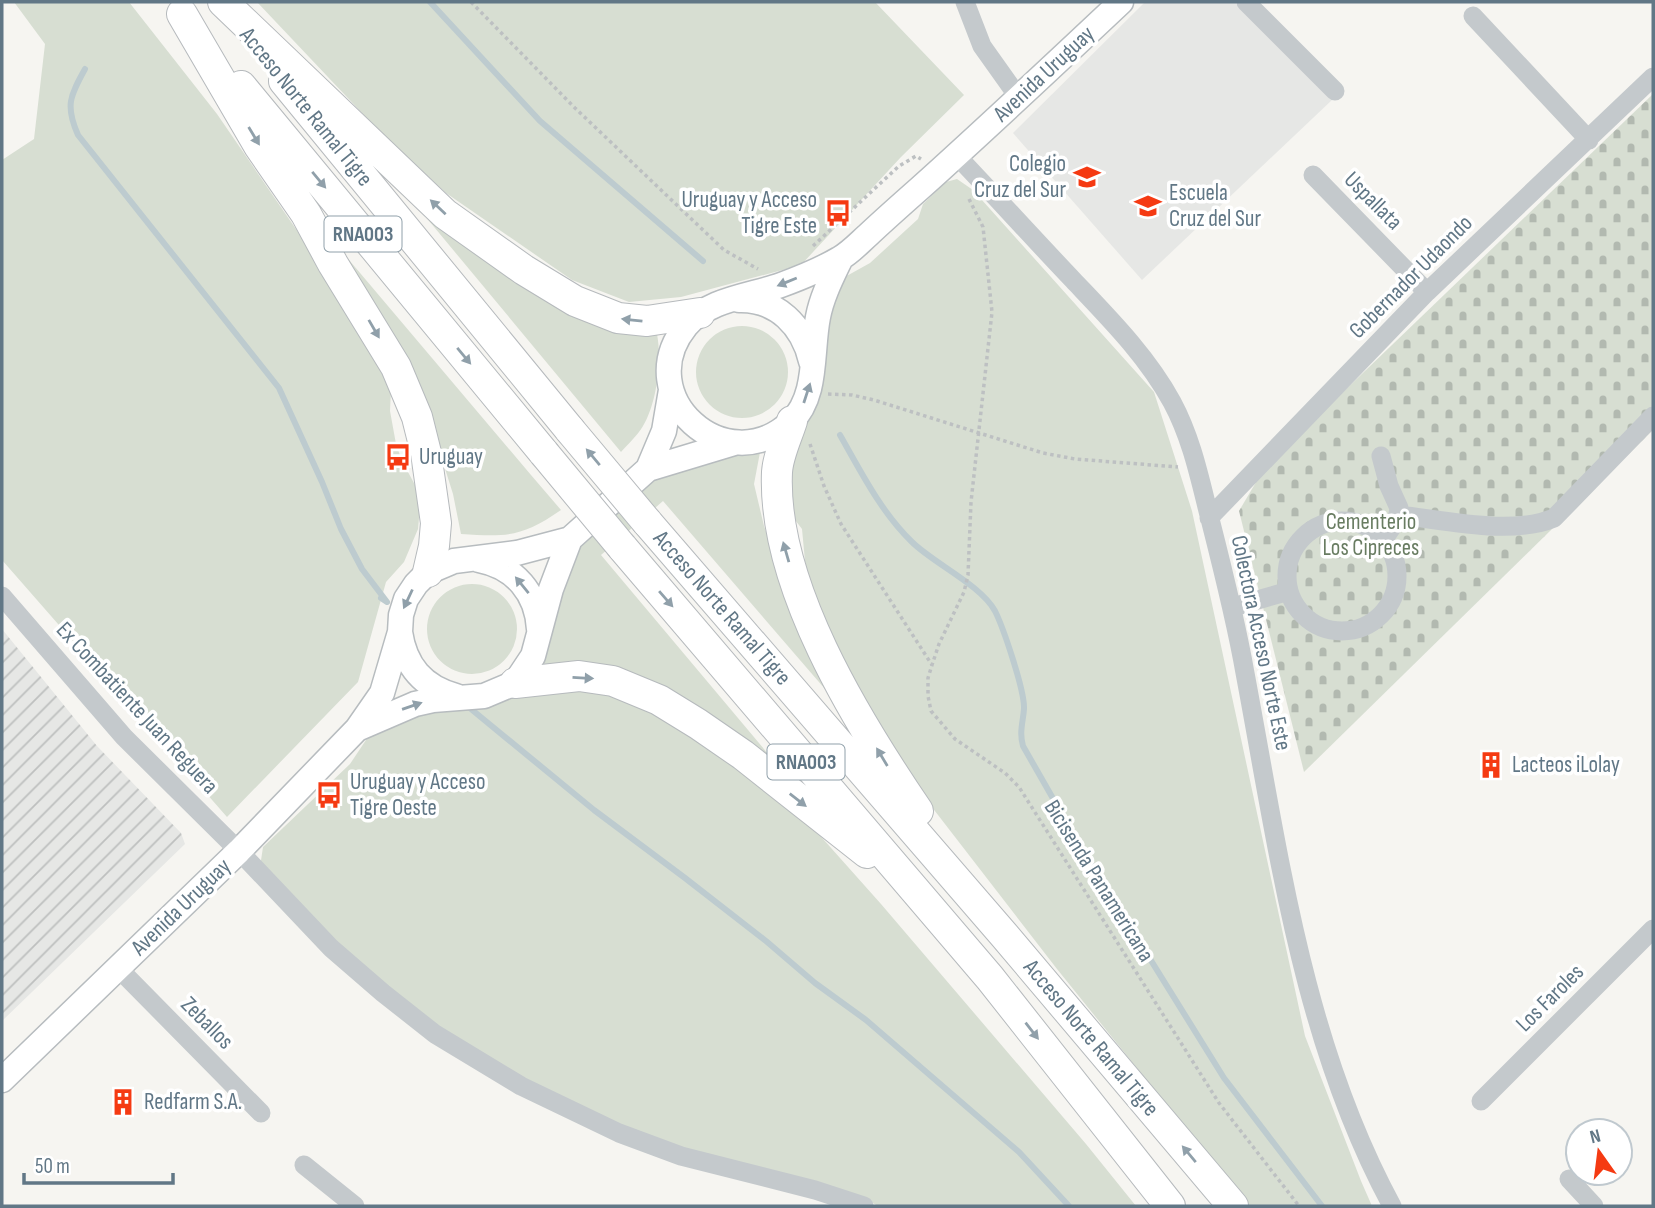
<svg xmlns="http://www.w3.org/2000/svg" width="1655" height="1208" viewBox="0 0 1655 1208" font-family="'Sofia Sans Condensed',sans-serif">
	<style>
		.built { fill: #e6e7e5 }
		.industrial { fill: url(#industrial-furrows) }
		.green { fill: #d7ded2 }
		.cemetery { fill: url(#cemetery-stones) }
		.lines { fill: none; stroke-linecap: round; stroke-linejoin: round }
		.stream { stroke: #bdcbcf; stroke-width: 6 }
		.major-casing { stroke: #b7bcbf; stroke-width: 27 }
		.highway-casing { stroke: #b6babd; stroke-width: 32 }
		.path { stroke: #bdc0c2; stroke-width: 3.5; stroke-dasharray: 3.5 3.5; stroke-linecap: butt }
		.minor { stroke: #c4c9cc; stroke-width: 19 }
		.major { stroke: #fff; stroke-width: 24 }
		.highway { stroke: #fff; stroke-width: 30 }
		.highway-bridge-casing { stroke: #b6babd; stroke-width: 32; stroke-linecap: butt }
		.highway-bridge { stroke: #fff; stroke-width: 30 }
		.oneway { fill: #90a0aa }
		.labels { text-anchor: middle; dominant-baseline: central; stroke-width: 7; stroke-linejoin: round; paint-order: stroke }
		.shield { fill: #fff; stroke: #90a0aa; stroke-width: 2 }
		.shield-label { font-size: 21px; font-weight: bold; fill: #617786 }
		.street-label { font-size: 23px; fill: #617786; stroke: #fff }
		.poi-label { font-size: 23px; fill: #617786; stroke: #fff; text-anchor: start }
		.park-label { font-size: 23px; fill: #687c61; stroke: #fff }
	</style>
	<defs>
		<pattern id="industrial-furrows" width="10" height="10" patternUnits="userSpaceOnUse" patternTransform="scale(1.75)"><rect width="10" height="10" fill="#e6e7e5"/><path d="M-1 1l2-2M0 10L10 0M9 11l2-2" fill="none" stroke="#bec0bf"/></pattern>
		<pattern id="cemetery-stones" width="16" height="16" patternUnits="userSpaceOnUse" patternTransform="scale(1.75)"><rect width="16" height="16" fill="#d7ded2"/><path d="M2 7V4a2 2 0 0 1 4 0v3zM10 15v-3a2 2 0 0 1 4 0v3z" fill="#b2b9b0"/></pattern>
	</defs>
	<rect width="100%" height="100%" fill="#f6f5f1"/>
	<!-- built -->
	<path class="built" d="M1145,2H1235L1332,100L1142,280L1013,133Z"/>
	<!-- industrial -->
	<path class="industrial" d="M2,629L97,746L181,833L185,844L2,1021Z"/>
	<!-- green -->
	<path class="green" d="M14,2H129L217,114L298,232L359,329L391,390L390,411L396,444L402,461L421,496L418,529L404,562L386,582L358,682L227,817L2,560V160L34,139L45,44Z
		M257,2H875L964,95L901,157L801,265L681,297L629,302L572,280L446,193L380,132Z
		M366,145L468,235L657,334C662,360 657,403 643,426C637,436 628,444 621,452Z
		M957,179L973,190L1154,392L1192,511L1305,1036L1361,1181L1372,1206H1248L1057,969L904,771L809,604L802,529L786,508L785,456L843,278L870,263L918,219L923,204L946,182Z
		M344,254L531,475L561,510C522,537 507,537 461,534L453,494L425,405Z
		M696 372a46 46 0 1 1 92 0a46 46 0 1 1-92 0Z
		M761,447L754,484L764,526L795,617L831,696L663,501L601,555L790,780L722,727L535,671L549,644L559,601L581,539L638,484Z
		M427 629a45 45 0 1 1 90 0a45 45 0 1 1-90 0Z
		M592,682L656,711L799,812L881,904L1086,1144L1136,1206H878L860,1196L676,1149L546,1092L437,1028L386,990L260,867L263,847L350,764L368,737L388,722L518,688Z"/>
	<!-- cemetery -->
	<path class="cemetery" d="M1653,94V430L1304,772L1239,511L1265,467Z"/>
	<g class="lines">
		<!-- stream -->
		<path class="stream" d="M430,2L540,121L703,261
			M85,69C70,96 65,106 78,135L279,388L322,482L341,529L362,569L387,602L381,598
			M840,435C861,472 881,512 912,542C933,563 981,585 995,611C1003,627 1025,691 1024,709C1023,722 1019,732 1023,746L1083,851L1224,1078L1322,1206
			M471,709L594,810L685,878L766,941L815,983L866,1020L1019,1152L1069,1206"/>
		<defs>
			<path id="major" d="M841,258C832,277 822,296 818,317C811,352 818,396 791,422C726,483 629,396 686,326C708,299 750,296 781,285C800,278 822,269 839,259C850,253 859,243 868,235C885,219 902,204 919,189C987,128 1054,65 1121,2
				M739,300C777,299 803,326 811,361
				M648,469L664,431L671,390
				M479,560C515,567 537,593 539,629
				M400,632C405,666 423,687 456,696
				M357,729L415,704L433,700L484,696L515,683L533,656L551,589L570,539L648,469L734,443
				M2,1080L239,851L357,729L382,693L400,632L401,615L406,599L416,584L428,572L454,561L517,553L570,539"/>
			<path id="highway" d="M223,2L445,214L524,270L575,301L618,318L647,321L700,313
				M182,14L259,146L306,214L333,264L396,367L417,417L426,453L436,523L434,546L428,572
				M284,81L570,430
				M241,86L544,453
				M792,421C787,437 778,455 777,472C772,584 856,720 918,811
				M647,522L1004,935L1233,1206
				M622,547L990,978L1170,1206
				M515,683L579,676L613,681L659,700L698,724L743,755L867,853"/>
		</defs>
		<!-- major casing -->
		<use href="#major" class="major-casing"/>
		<!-- highway casing -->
		<use href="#highway" class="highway-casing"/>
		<!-- path -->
		<path class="path" d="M471,2L575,108L724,250L758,269
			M969,199L983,227L992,312L971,502L968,575L964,592L939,644L932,665L928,678V696L931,711L955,739L1005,773L1019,787L1219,1103L1299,1206
			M813,246L899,166L916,156L921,159
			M828,394L852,395L874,400L1043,453L1075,459L1178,467
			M810,444L824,486L841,524L932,665"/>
		<!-- minor -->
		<path class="minor" d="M965,2L982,46L1019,98
			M1246,2L1335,91
			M1473,16L1589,140
			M957,156C996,197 1034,239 1073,280C1109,318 1147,356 1172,402C1192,439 1200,480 1210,519C1223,570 1236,621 1245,673C1279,854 1303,1042 1392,1206
			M1313,175L1427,292
			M1381,456L1389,486L1399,508L1397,520L1384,539
			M1399,515C1444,520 1512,536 1554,518L1653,416
			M1209,518L1427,292L1653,77
			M1287 576a55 55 0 1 1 110 0a55 55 0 1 1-110 0Z
			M2,596L124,737L239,851L331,948L383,993L435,1034L521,1086L619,1133L681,1156L815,1190L864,1206
			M1233,607L1289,591
			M118,968L261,1113
			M1481,1101L1653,929
			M304,1165L355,1206
			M1569,1179L1594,1206"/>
		<!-- major -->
		<use href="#major" class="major"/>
		<!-- highway -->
		<use href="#highway" class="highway"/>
		<defs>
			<path id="highway-bridge" d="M570,430L647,522
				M544,453L622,547"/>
		</defs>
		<!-- highway-bridge casing -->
		<use href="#highway-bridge" class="highway-bridge-casing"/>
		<!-- highway-bridge -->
		<use href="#highway-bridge" class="highway-bridge"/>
	</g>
	<!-- one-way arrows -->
	<defs><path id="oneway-solid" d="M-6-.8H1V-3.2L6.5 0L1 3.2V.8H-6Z" transform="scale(1.75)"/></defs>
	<g class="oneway">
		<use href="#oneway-solid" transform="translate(254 136) rotate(59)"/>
		<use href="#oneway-solid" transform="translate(319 180) rotate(50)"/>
		<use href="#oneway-solid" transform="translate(438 207) rotate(-137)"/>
		<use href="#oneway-solid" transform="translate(787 282) rotate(158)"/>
		<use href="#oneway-solid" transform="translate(632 320) rotate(-174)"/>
		<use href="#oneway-solid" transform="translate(374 329) rotate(60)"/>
		<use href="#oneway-solid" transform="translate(464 356) rotate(50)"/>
		<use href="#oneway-solid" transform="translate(807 393) rotate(-72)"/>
		<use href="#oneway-solid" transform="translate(593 457) rotate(-130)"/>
		<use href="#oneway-solid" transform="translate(786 552) rotate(-106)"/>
		<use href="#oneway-solid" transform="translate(522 585) rotate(-129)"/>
		<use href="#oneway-solid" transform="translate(408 599) rotate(115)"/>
		<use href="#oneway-solid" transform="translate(666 599) rotate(49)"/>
		<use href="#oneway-solid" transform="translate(583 678) rotate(3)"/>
		<use href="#oneway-solid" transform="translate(412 706) rotate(-19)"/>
		<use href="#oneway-solid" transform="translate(882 757) rotate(-121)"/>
		<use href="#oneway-solid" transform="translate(798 800) rotate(38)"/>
		<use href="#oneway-solid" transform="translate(1032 1031) rotate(52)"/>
		<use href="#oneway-solid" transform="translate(1189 1154) rotate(-130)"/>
	</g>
	<!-- icons -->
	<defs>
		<symbol id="school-bare" viewBox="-9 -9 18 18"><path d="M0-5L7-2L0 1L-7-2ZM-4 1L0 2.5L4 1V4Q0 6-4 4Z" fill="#f53a12" stroke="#fff" stroke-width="2.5" paint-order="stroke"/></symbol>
		<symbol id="bus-bare" viewBox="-9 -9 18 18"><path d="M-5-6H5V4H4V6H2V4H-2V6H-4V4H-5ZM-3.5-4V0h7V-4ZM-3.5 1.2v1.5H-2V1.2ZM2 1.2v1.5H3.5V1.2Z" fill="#f53a12" stroke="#fff" stroke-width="2.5" paint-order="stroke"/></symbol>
		<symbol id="building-bare" viewBox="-9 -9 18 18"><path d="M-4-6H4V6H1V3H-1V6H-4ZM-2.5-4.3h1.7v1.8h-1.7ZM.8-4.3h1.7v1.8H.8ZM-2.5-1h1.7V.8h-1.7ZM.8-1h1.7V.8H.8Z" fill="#f53a12" stroke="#fff" stroke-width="2.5" paint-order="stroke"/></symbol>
	</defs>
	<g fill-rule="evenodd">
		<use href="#school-bare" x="1068" y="158" width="38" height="38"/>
		<use href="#school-bare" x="1129" y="187" width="38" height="38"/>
		<use href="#bus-bare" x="819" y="194" width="38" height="38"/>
		<use href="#bus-bare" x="379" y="438" width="38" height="38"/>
		<use href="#building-bare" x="1472" y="746" width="38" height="38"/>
		<use href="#bus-bare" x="310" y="776" width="38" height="38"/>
		<use href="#building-bare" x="104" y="1083" width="38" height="38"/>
	</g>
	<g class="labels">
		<!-- shield labels -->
		<g class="shield">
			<rect x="324.5" y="216.5" width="77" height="35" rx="5"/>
			<rect x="767.5" y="744.5" width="77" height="35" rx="5"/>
		</g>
		<g class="shield-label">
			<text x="363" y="234">RNA003</text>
			<text x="806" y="762">RNA003</text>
		</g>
		<!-- street labels -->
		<g class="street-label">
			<text transform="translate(1044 74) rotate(-43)">Avenida Uruguay</text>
			<text transform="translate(306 107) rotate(51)">Acceso Norte Ramal Tigre</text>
			<text transform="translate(1373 201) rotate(45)">Uspallata</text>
			<text transform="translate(1411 277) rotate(-45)">Gobernador Udaondo</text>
			<text transform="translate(722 608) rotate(49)">Acceso Norte Ramal Tigre</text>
			<text transform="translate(1261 643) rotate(78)">Colectora Acceso Norte Este</text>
			<text transform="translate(137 708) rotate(47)">Ex Combatiente Juan Reguera</text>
			<text transform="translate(1099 881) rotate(58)">Bicisenda Panamericana</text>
			<text transform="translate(181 907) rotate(-44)">Avenida Uruguay</text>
			<text transform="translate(1550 998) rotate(-45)">Los Faroles</text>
			<text transform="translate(207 1023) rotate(45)">Zeballos</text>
			<text transform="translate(1091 1038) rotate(50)">Acceso Norte Ramal Tigre</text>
		</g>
		<!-- poi labels -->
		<g class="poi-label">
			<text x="1066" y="164" text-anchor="end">Colegio<tspan x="1066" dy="26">Cruz del Sur</tspan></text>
			<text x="1169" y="193">Escuela<tspan x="1169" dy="26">Cruz del Sur</tspan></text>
			<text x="817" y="200" text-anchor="end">Uruguay y Acceso<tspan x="817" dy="26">Tigre Este</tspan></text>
			<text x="419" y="457">Uruguay</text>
			<text x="1512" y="765">Lacteos iLolay</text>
			<text x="350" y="782">Uruguay y Acceso<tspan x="350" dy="26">Tigre Oeste</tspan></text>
			<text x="144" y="1102">Redfarm S.A.</text>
		</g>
		<!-- park labels -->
		<g class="park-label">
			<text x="1371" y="522">Cementerio<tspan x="1371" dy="26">Los Cipreces</tspan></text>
		</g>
	</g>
	<!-- border -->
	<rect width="1655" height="1208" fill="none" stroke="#617786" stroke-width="7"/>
	<!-- north arrow -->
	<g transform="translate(1599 1152) rotate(346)"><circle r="33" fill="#ffffff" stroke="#c0c9cf" stroke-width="2"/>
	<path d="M0-5L12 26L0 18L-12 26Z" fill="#f53a12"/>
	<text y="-10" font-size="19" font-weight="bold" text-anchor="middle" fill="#617786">N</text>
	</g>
	<!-- scale -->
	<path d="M24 1173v10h149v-10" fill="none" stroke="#617786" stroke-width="3.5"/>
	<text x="35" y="1173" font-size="21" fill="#617786" stroke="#ffffff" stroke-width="5" paint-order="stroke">50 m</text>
</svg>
